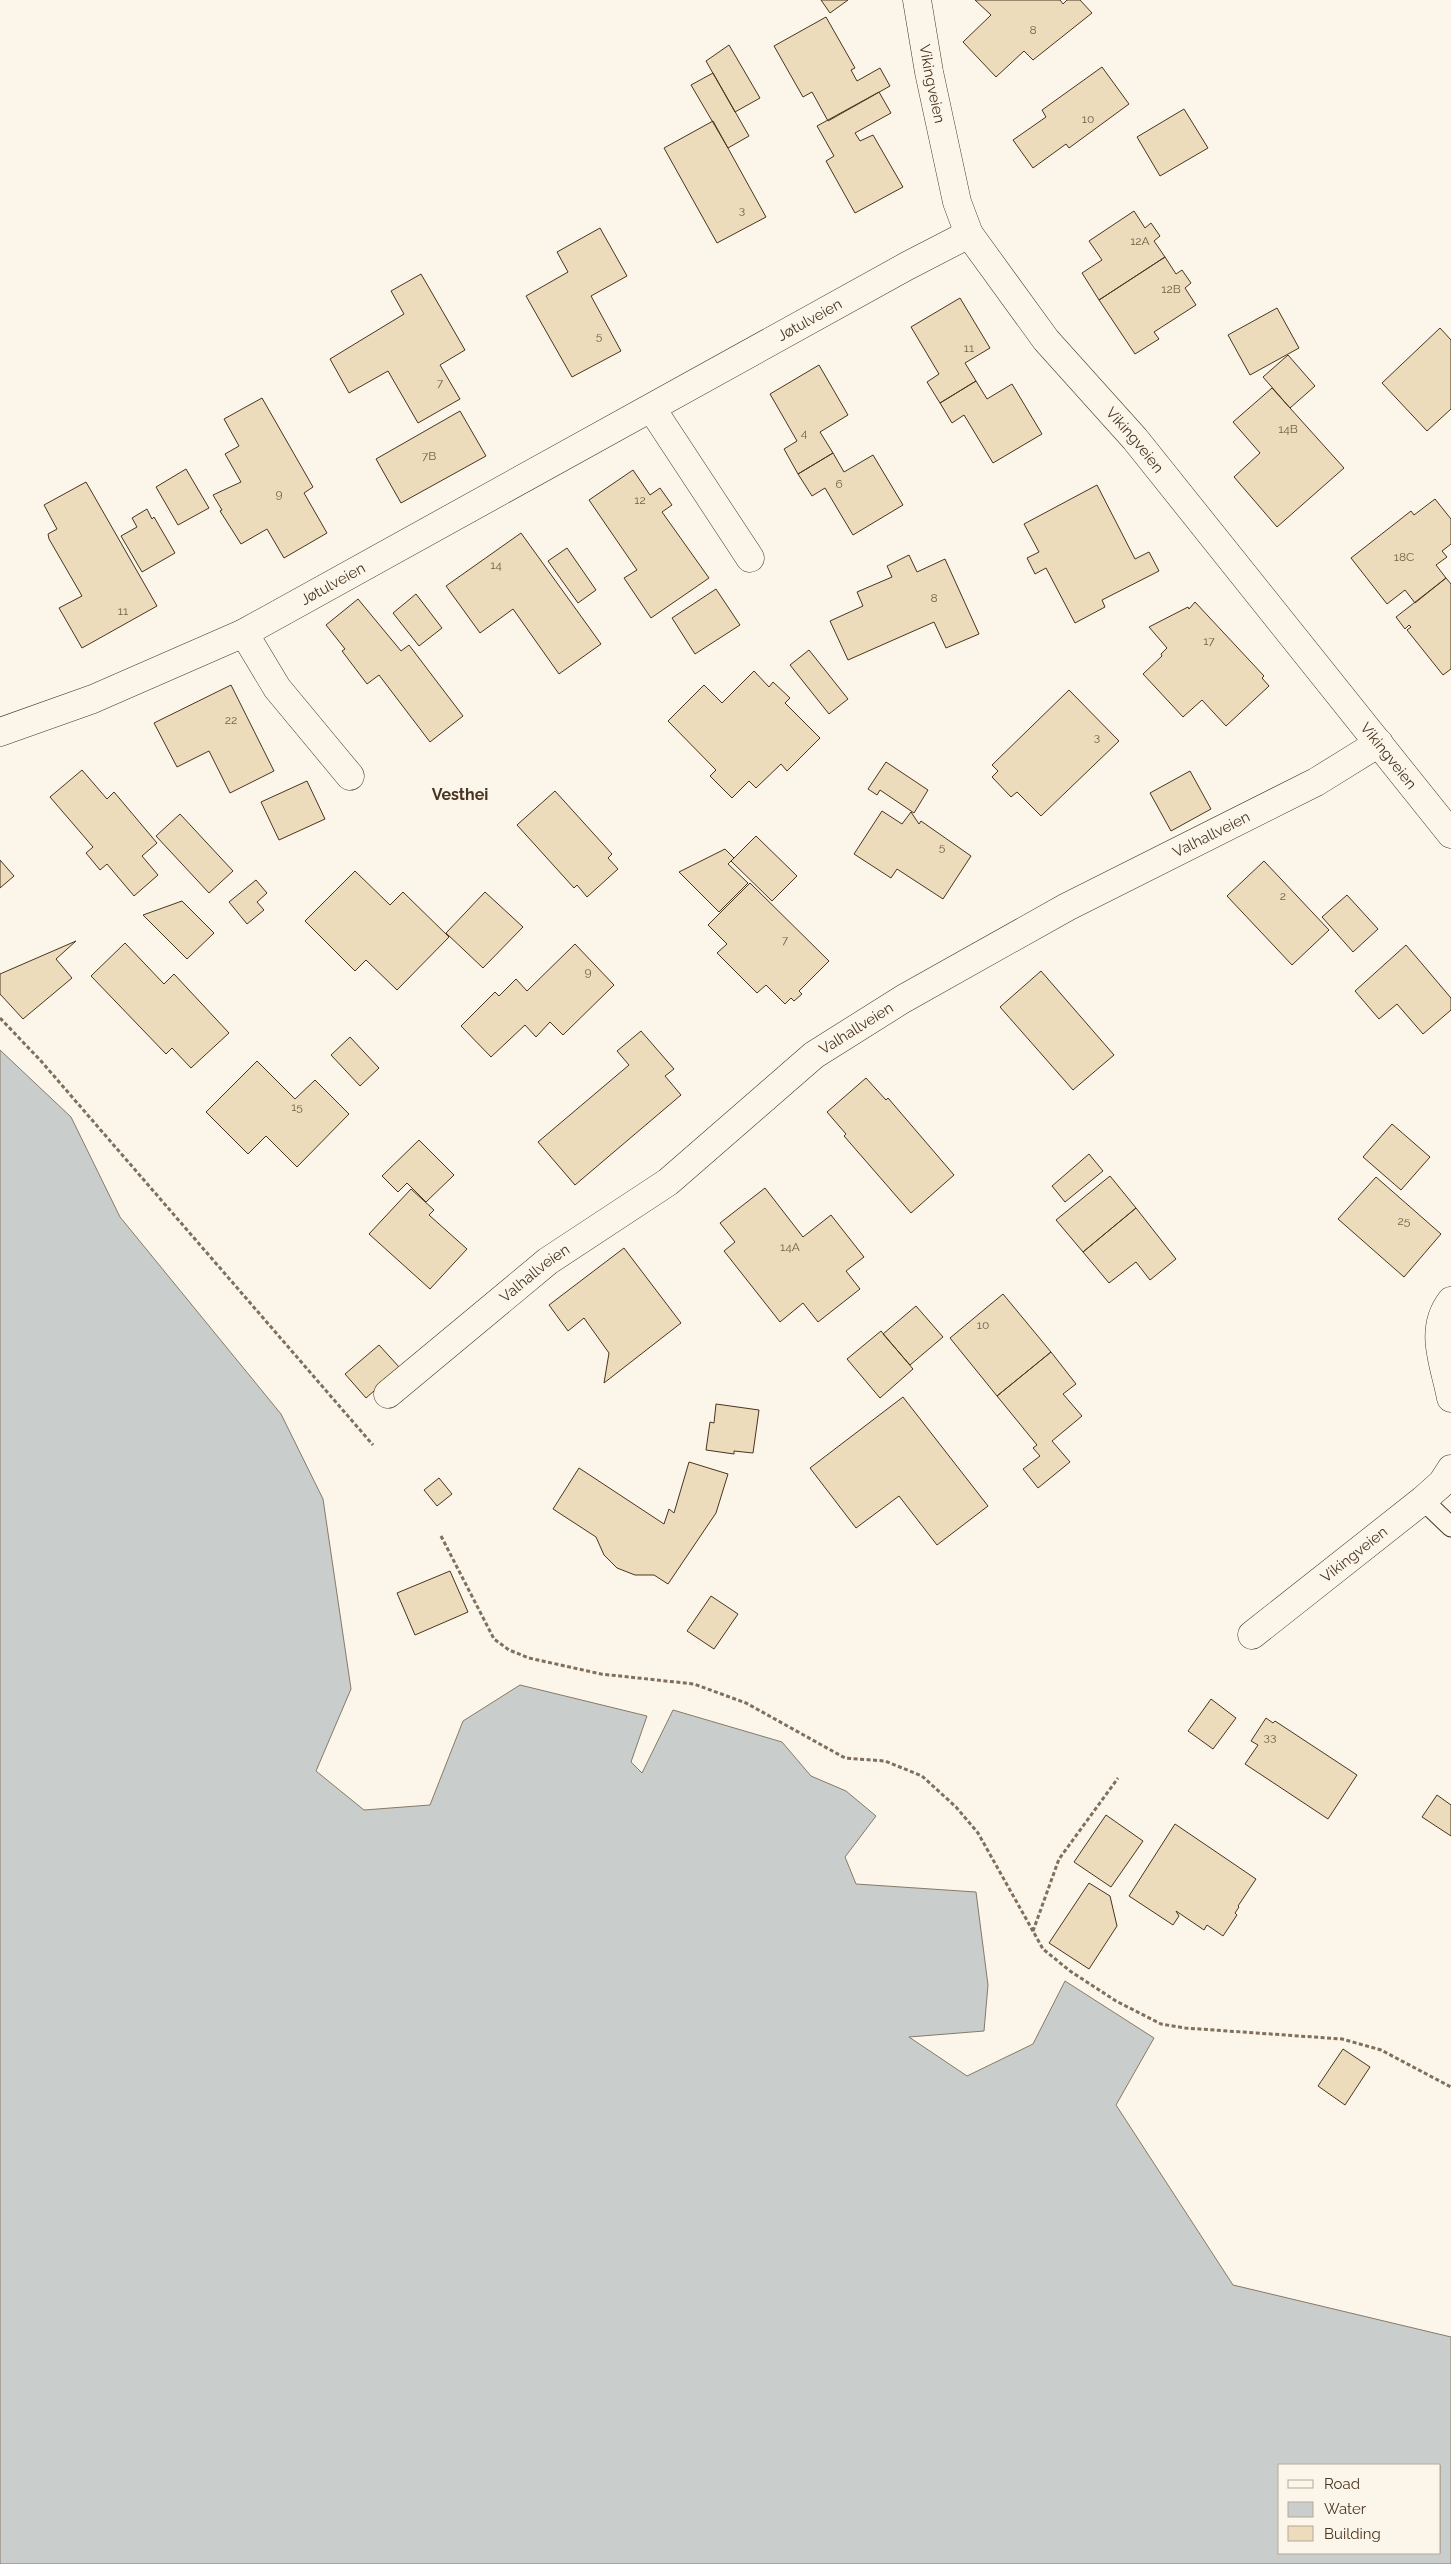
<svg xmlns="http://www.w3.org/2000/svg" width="1451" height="2564" viewBox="0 0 1451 2564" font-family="Raleway,sans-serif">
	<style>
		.water { fill: #c9cecd; stroke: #887966; fill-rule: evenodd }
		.building { fill: #ecdcbc; stroke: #4a3520 }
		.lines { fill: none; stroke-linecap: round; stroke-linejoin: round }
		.service-casing { stroke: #4a3520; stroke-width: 21 }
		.minor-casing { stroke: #4a3520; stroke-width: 29 }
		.path { stroke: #7f6f5c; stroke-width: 3; stroke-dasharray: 4 2.5; stroke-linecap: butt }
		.service { stroke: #fbf6e9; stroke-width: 19 }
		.minor { stroke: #fbf6e9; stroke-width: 28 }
		.labels { text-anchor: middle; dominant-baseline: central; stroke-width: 4; stroke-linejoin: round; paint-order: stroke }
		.number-label { font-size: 12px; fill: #725f47 }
		.street-label { font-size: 15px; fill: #4a3520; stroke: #fbf6e9 }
		.neighbourhood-label { font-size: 16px; font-weight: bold; fill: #4a3520; stroke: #fbf6e9 }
	</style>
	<rect width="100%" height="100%" fill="#fbf6e9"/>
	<!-- water -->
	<path class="water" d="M0,1050L71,1117L120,1217L281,1414L323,1499L351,1689L316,1771L364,1810L430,1805L463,1721L520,1685L647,1716L631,1762L642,1773L673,1710L782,1742L811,1776L846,1791L876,1816L845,1857L856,1884L976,1892L988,1985L984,2031L909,2037L967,2076L1033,2044L1065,1981L1154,2038L1116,2105L1233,2285L1451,2337V2564H0ZM1280,2465H1440V2553H1280Z"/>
	<!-- building -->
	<path class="building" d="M821,0H848L830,13Z
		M975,0H1060L1063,4L1067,0H1080L1092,13L1033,60L1024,51L996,77L963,42L991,15Z
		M826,17L855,68L851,70L857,81L880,68L890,86L828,121L812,92L803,97L774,46Z
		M729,45L760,98L735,112L706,61Z
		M1102,67L1129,104L1069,148L1066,144L1033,168L1013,140L1046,117L1042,110Z
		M713,73L749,136L728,148L691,85Z
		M879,92L891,113L855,133L860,141L873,135L903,187L855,213L826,161L834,156L817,126Z
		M1184,109L1208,148L1160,176L1137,137Z
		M713,121L766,217L717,243L664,148Z
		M1134,211L1145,228L1151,223L1160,236L1154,241L1165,257L1099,300L1082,273L1102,260L1089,241Z
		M600,228L627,276L591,296L621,351L572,377L526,296L568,272L557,252Z
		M1165,257L1176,274L1182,270L1191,283L1185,288L1196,305L1154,332L1159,339L1135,354L1099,300Z
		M421,274L465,350L440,365L460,399L418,423L388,371L349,393L330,359L404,314L391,291Z
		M960,298L990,348L965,363L976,381L940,403L927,382L939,374L911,327Z
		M1277,308L1299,348L1250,375L1228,335Z
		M1440,328L1451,340V409L1427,431L1382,383Z
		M1288,355L1315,386L1290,408L1263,377Z
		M819,365L848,415L820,432L833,453L798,474L784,449L797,441L770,394Z
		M976,381L987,399L1012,384L1042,434L993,463L964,415L952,423L940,403Z
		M1272,388L1344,468L1277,527L1234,477L1260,453L1233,422Z
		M262,398L313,487L304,493L327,533L284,558L267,529L241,544L220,511L222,510L213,495L241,482L225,454L239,446L224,419Z
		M460,411L486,456L401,503L376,459Z
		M833,453L844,472L873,455L903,505L853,535L825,488L812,496L798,474Z
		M186,469L209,508L178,525L156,487Z
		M633,470L650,495L660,488L672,505L662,512L709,578L651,618L624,578L637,570L589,500Z
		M86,482L157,606L82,648L59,608L82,596L49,539L48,534L57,529L44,505Z
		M1097,485L1135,559L1149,552L1159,571L1102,600L1105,607L1075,623L1046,568L1035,574L1027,558L1039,552L1024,524Z
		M1435,499L1451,519V544L1442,551L1447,557L1436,565L1446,578L1415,603L1405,590L1387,604L1351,558L1411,511L1414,515Z
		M147,509L152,519L154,517L175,553L142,572L121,536L137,527L132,518Z
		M521,533L601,644L559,674L513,609L480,633L446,586Z
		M567,548L596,590L578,603L548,561Z
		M909,555L917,572L945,559L979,634L946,648L934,622L848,660L830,621L863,606L857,592L892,577L887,566Z
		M1446,578L1451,584V669L1443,675L1407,630L1411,627L1409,625L1405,629L1396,617Z
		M716,589L740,625L695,654L672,618Z
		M416,594L442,628L419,646L393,613Z
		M358,599L401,651L409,645L463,716L430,742L379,675L367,684L342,651L345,649L326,625Z
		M1195,602L1264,676L1262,678L1269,686L1226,726L1202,700L1183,717L1143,674L1162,656L1161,654L1167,648L1149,627L1188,607L1189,609Z
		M809,650L848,699L829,714L790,665Z
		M754,671L769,687L773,682L790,698L785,703L820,738L787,771L781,764L756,788L749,781L732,798L710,776L716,770L668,721L704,685L722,703Z
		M231,685L274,771L230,793L209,751L177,767L154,723Z
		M1069,690L1119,741L1041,816L1017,792L1011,797L992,777L998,771L992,765Z
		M886,762L928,790L914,813L880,790L877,795L868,789Z
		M82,770L107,799L114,792L157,843L142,856L158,875L134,896L107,864L100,870L86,853L93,847L50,797Z
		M1190,771L1211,809L1171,831L1150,793Z
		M307,781L325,819L279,840L261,802Z
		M555,791L612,854L608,858L618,869L587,897L577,885L574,888L517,825Z
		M882,811L902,824L911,812L919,824L921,821L971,856L943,899L897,869L891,878L854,854Z
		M180,814L233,871L209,893L156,836Z
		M756,836L797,876L772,901L731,861Z
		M725,849L734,858L728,864L748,883L719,912L679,872Z
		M0,860L14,876L0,888Z
		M1264,861L1329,930L1292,965L1227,896Z
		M355,871L390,905L403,892L449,937L397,990L366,960L355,971L305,921Z
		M256,880L267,893L257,902L264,910L247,924L229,902Z
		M750,883L829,961L799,991L802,994L794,1001L791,998L785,1004L766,985L757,993L717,953L727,944L708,925Z
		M485,892L523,927L483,968L446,933Z
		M1347,895L1378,929L1353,952L1322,917Z
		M182,901L214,933L187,959L143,915Z
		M76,941L56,959L72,978L23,1019L0,994V974Z
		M125,943L164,984L174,974L229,1033L191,1068L172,1048L166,1054L91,976Z
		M575,944L614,985L563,1035L550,1022L536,1037L525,1025L491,1057L461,1026L495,992L499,996L516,979L527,991Z
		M1406,945L1451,998V1010L1423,1034L1397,1004L1379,1019L1355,991Z
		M1041,971L1114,1055L1073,1090L1000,1007Z
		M641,1031L674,1069L665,1076L681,1095L575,1185L538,1142L629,1065L617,1051Z
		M350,1037L379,1068L360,1086L331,1055Z
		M257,1061L295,1099L315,1080L349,1114L297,1167L266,1136L248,1154L206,1112Z
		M866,1078L886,1100L888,1098L954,1175L911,1213L844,1136L846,1134L827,1112Z
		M1392,1124L1430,1157L1401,1190L1363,1157Z
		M419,1140L454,1175L426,1202L407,1183L398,1192L382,1176Z
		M1089,1154L1103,1171L1065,1202L1052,1186Z
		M1110,1176L1136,1208L1083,1252L1056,1220Z
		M1376,1177L1441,1234L1404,1277L1338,1219Z
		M765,1188L803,1237L831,1215L864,1257L846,1271L860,1289L818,1322L803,1303L780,1322L724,1251L735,1242L720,1223Z
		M411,1189L434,1210L429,1215L467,1249L430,1289L369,1234Z
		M1136,1208L1176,1259L1150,1280L1136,1262L1109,1283L1083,1252Z
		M624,1248L681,1323L604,1383L609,1353L584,1318L568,1331L549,1305Z
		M1003,1294L1051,1352L997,1396L950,1338Z
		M916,1306L943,1337L910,1365L883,1334Z
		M881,1331L913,1369L880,1398L847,1359Z
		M379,1345L400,1368L366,1398L345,1374Z
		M1051,1352L1076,1384L1063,1394L1082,1416L1052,1441L1070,1462L1038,1488L1023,1469L1040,1456L1033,1448L1037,1445L997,1396Z
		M903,1397L988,1506L937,1545L899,1496L856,1528L810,1468Z
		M716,1404L759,1410L753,1453L734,1451V1454L706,1450L710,1422L714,1423Z
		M689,1462L728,1474L716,1513L668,1584L654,1575H635L617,1568L604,1555L596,1537L553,1509L579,1468L664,1524L669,1509L674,1513Z
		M439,1478L452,1494L437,1506L424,1490Z
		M450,1571L468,1612L415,1635L397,1593Z
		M711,1596L738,1614L714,1649L687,1631Z
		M1211,1699L1236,1718L1213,1749L1188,1731Z
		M1266,1718L1273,1723L1275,1721L1357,1775L1328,1819L1245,1764L1258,1745L1251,1741Z
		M1437,1795L1451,1805V1836L1422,1817Z
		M1106,1815L1143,1841L1111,1887L1074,1862Z
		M1175,1824L1256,1879L1238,1906L1239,1907L1235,1913L1237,1915L1223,1936L1207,1925L1204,1930L1176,1911L1179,1916L1173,1925L1129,1896Z
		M1089,1883L1110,1896L1117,1926L1089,1969L1049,1943Z
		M1343,2049L1370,2067L1345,2105L1318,2086Z"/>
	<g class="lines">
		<defs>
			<path id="service" d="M1423,1500L1451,1527"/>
			<g id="minor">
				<path id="s1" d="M917,0L929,72L957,202L969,234L1046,340L1135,439L1451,834"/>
				<path d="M652,409L750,558"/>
				<path d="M244,633L277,688L350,776"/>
				<path id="s2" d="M0,732L93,699L244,633L907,266L969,234"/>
				<path d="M1451,1301C1428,1331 1445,1365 1451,1398"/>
				<path id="s3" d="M388,1394L548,1261L668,1182L814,1055L903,999L1067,907L1316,782L1379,743"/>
				<path id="s4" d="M1252,1635L1423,1500L1442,1483L1451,1469"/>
			</g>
		</defs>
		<!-- service casing -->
		<use href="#service" class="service-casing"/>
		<!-- minor casing -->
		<use href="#minor" class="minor-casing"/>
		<!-- path -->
		<path class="path" d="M0,1018L41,1061L373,1445
			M441,1536L494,1639L509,1650L529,1658L601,1674L694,1684L746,1703L845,1758L885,1761L922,1776L956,1807L978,1833L1043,1949L1070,1971L1116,2001L1161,2024L1185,2028L1342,2039L1381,2050L1451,2087
			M1033,1931L1059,1859L1118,1778"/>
		<!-- service -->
		<use href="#service" class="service"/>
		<!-- minor -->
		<use href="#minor" class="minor"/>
	</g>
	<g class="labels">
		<!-- number labels -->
		<g class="number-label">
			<text x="1033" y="30">8</text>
			<text x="1088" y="119">10</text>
			<text x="742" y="210">3</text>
			<text x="1140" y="241">12A</text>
			<text x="1171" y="289">12B</text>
			<text x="599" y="336">5</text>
			<text x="969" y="348">11</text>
			<text x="440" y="383">7</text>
			<text x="1288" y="429">14B</text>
			<text x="804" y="433">4</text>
			<text x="429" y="456">7B</text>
			<text x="839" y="484">6</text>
			<text x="279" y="494">9</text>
			<text x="640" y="500">12</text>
			<text x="1404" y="557">18C</text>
			<text x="496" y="565">14</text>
			<text x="934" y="598">8</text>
			<text x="123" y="611">11</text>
			<text x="1209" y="641">17</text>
			<text x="231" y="720">22</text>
			<text x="1097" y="737">3</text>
			<text x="942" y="847">5</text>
			<text x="1283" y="896">2</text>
			<text x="785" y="940">7</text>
			<text x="588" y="972">9</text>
			<text x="297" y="1107">15</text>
			<text x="1404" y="1221">25</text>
			<text x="790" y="1247">14A</text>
			<text x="983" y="1325">10</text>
			<text x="1270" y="1737">33</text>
		</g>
		<!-- street labels -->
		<g class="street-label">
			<text stroke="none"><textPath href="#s1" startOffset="85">Vikingveien</textPath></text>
			<text stroke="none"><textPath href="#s2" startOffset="910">Jøtulveien</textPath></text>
			<text stroke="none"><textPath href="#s1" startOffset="505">Vikingveien</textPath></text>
			<text stroke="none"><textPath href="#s2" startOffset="365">Jøtulveien</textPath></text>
			<text stroke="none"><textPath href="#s1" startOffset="910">Vikingveien</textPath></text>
			<text stroke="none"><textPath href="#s3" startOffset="1000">Valhallveien</textPath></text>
			<text stroke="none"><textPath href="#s3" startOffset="595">Valhallveien</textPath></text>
			<text stroke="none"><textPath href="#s3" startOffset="190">Valhallveien</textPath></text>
			<text stroke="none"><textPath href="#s4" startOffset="130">Vikingveien</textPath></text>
		</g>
		<!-- neighbourhood labels -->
		<g class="neighbourhood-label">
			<text x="460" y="794">Vesthei</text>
		</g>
	</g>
	<!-- legend -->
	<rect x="1278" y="2464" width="162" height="90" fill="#fbf6e9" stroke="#b4a999"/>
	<rect x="1288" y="2480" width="25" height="8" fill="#fbf6e9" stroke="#b4a999"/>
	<text x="1324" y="2489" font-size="15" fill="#4a3520">Road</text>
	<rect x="1288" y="2502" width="25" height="15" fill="#c9cecd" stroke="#b4a999"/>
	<text x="1324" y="2514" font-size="15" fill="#4a3520">Water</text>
	<rect x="1288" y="2526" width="25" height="15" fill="#ecdcbc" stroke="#b4a999"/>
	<text x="1324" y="2539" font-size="15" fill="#4a3520">Building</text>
</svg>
